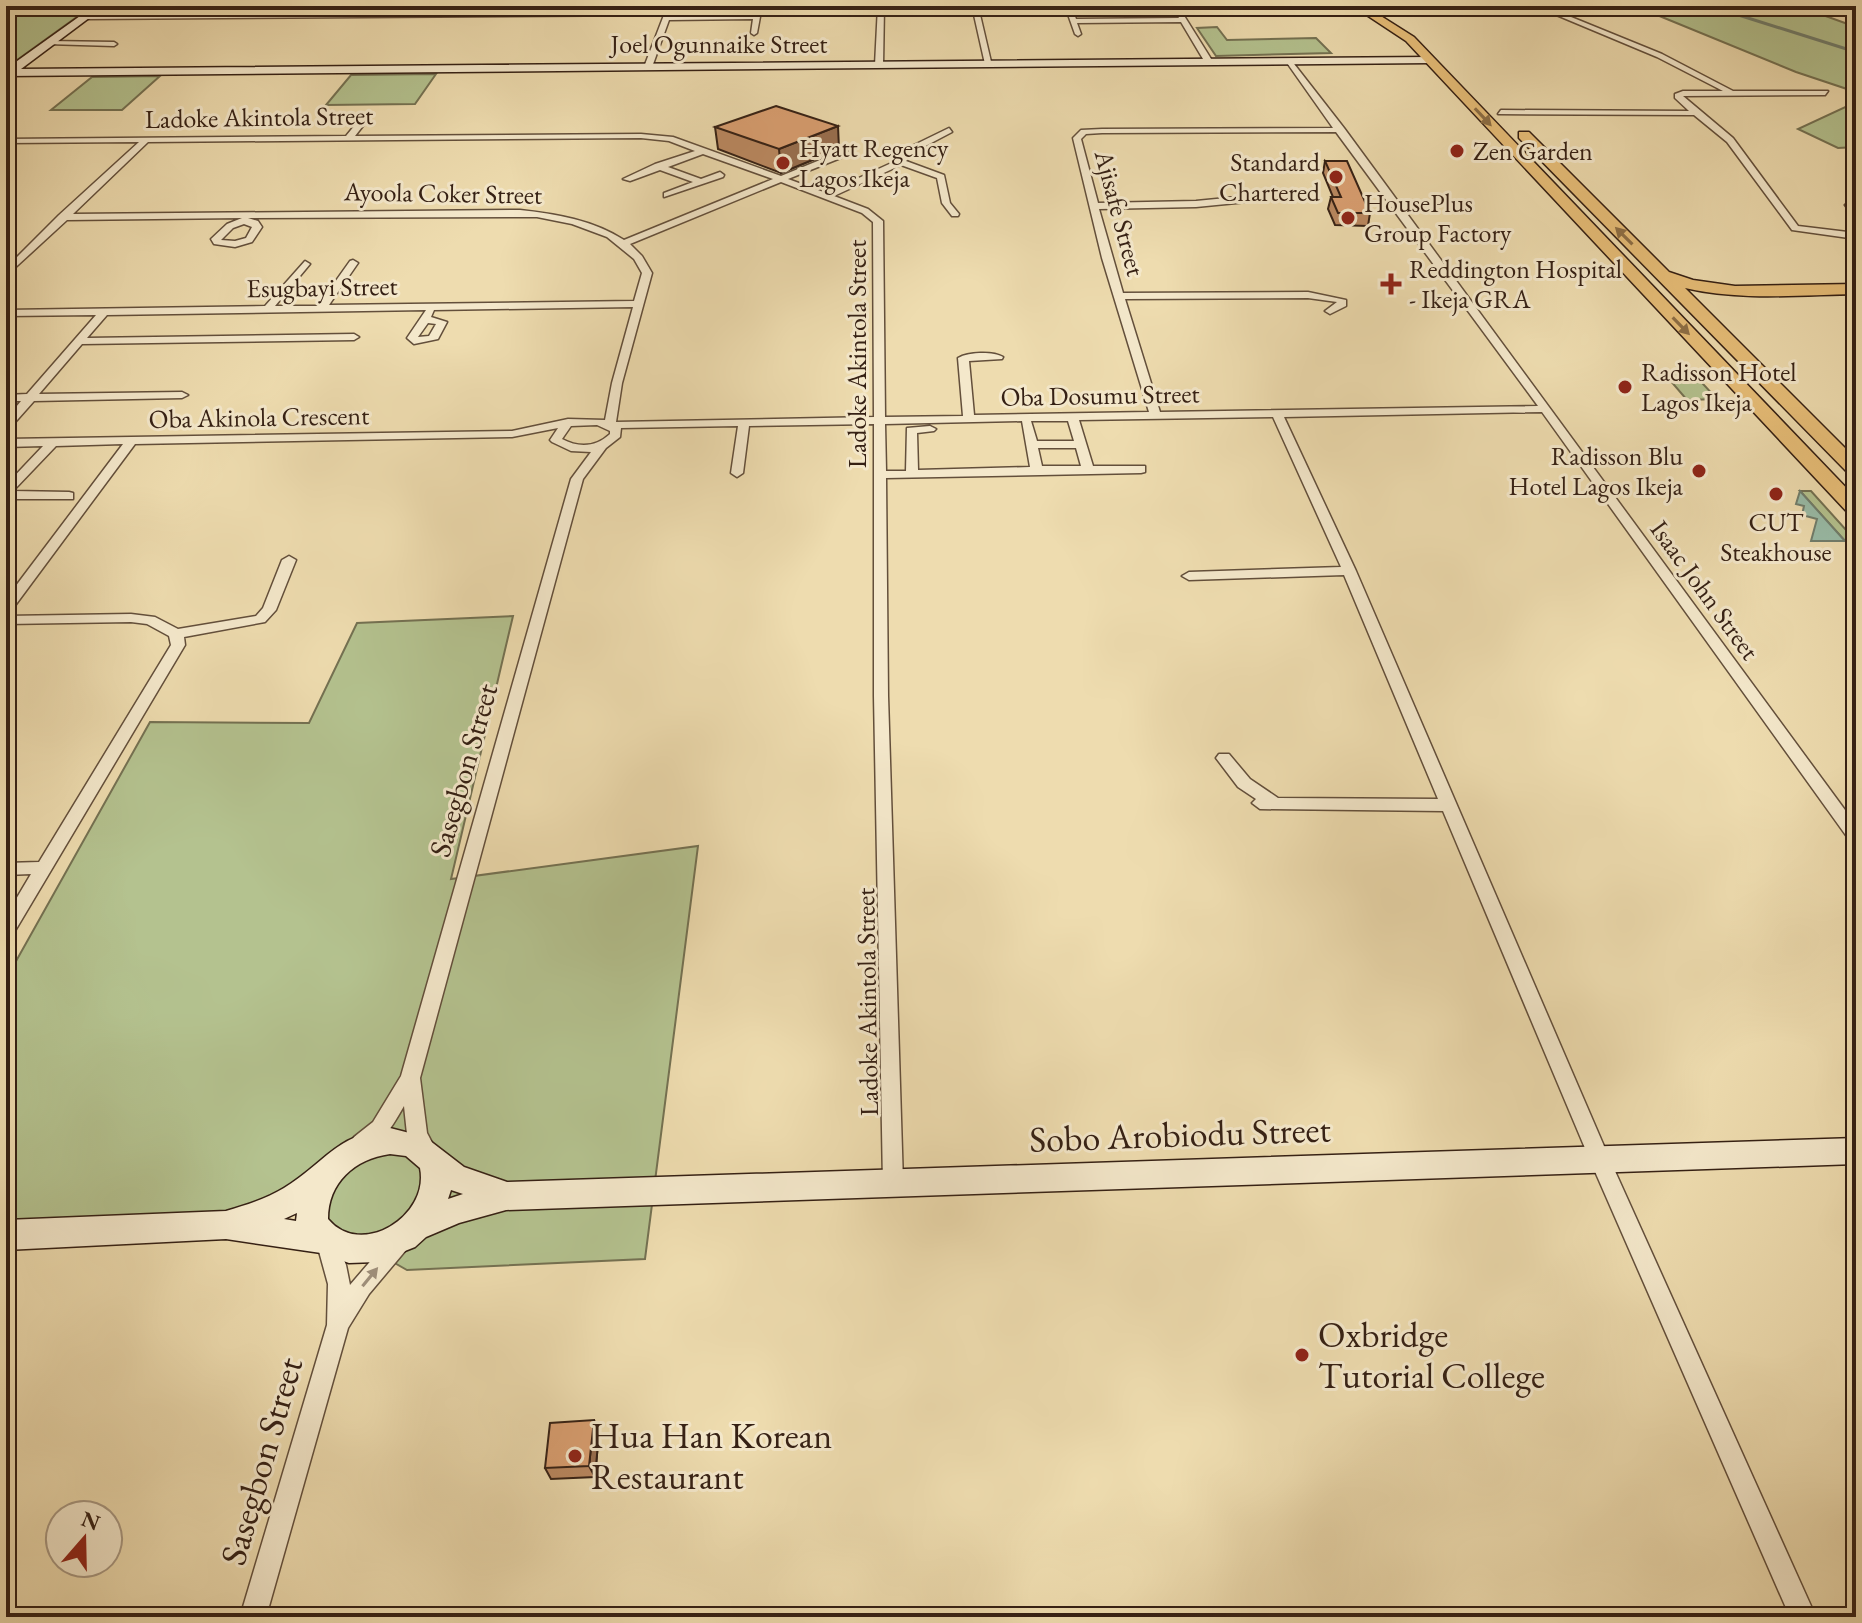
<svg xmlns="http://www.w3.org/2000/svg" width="1862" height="1623" viewBox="0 0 1862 1623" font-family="'EB Garamond',serif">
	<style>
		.green { fill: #b4c28f; stroke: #747152; stroke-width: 2 }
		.water { fill: #99bca8; stroke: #717e6d; stroke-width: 2 }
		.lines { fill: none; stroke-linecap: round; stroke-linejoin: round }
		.stream { stroke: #717e6d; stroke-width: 3 }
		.street-casing { stroke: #634f3b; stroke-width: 3 }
		.secondary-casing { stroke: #352014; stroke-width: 3 }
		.primary-casing { stroke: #352014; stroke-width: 3 }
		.street { fill: #f4e8cb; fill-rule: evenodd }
		.secondary { fill: #f4e8cb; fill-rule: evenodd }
		.primary { fill: #e7be78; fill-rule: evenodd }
		.wall { fill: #bb8961; stroke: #352014; stroke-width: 2 }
		.shaded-wall { fill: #996f4f; stroke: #352014; stroke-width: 2 }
		.building { fill: #da9f71; stroke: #352014; stroke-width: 2 }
		.oneway { fill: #8e6f46 }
		.oneway2 { fill: #9e8e79 }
		.poi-dot { fill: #8f2418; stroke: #f4e8cb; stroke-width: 3 }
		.labels { text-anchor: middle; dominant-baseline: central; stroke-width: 6; stroke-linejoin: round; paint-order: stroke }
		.far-street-label { font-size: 26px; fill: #352014; stroke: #f4e8cb }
		.far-poi-label { font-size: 26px; fill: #352014; stroke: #f4e8cb; text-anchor: start }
		.street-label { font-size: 30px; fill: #352014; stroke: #f4e8cb }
		.near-street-label { font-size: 36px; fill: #352014; stroke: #f4e8cb }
		.near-poi-label { font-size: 36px; fill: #352014; stroke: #f4e8cb; text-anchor: start }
	</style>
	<rect width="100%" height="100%" fill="#eedcaf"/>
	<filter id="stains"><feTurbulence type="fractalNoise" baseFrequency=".0025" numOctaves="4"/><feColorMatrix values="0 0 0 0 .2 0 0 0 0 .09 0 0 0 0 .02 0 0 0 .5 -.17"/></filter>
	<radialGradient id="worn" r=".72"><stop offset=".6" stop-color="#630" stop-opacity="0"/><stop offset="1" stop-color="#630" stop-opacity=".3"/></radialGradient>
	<!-- green -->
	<path class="green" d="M6,6H92L6,68Z
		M1635,6H1798L1856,27V92L1796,72Z
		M1217,27L1227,40L1316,38L1331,53L1216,56L1197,28Z
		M436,74L415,104L326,105L351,75Z
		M160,76L122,110H51L92,77Z
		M1856,102V147L1838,148L1798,129Z
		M1663,372H1692L1717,399L1687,400Z
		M1800,491H1811L1856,541H1845Z
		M513,616L451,879L698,846L645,1259L407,1270L300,1209L6,1222V979L150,722L309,723L357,623Z"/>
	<!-- water -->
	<path class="water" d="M1800,491L1845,541H1811L1817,519L1802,515L1804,506L1796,504Z"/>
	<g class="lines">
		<!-- stream -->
		<path class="stream" d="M1710,6L1856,52"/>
		<defs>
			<path id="street" d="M670,6L673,8L670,16L754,15L756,6H762L757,33L754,35L751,33L753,19L669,20L652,67L648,69L644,67L664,15L86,19L83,17L666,11Z
				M878,6H884L883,65L879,67L875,65Z
				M972,6H978L992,66L985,64Z
				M1065,6H1071L1076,19L1179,18L1172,6H1178L1213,62L1206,64L1181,22L1077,23L1081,34L1078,36L1075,34Z
				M1535,6H1544L1662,54L1733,91H1828L1825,95L1683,96L1733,138L1798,226L1856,233V239L1792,230L1727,142L1694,115L1498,114L1501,110L1689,111L1675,98V94L1683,91H1723L1657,57Z
				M48,41L114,42L117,44L114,46L46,44Z
				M1285,60H1291L1344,128L1856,825V843L1850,841L1542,412L1284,417L1356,571L1610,1160L1816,1617H1790L1590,1160L1443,811L1260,809L1252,803L1256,799L1238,787L1216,758L1219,754H1229L1250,779L1278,798L1438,799L1344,575L1189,580L1182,576L1189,572L1341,567L1273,417L1079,420L1093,466H1145V472L1141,473L886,478L888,696L903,1183L900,1189L893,1192L886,1189L883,1183L874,696V424L749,426L743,473L737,477L731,473L738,426L621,428L620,437L606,448L583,479L420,1078L427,1133L438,1154L435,1160L428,1163L421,1160L407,1134L404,1106C393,1125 383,1144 361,1152L354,1149L351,1143L354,1137L373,1122L401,1076L571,479L591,452L571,451L552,442L550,440L558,428L512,437L135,444L11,611L6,612V599L123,444L56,446L13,491L69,492L73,493V499H6V485L43,446L6,447V439L512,431L568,419L605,420L612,383L633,307L434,310L431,317L447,322L438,339L414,344L407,338L426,310L107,315L87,338L354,334L359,337L354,340L82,344L39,394L182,392L188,395L182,398L34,401L10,428L6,429V419L21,401H6V395L27,394L96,315L6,316V310L265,306L305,261L310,264L275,306H318L350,261L353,260L358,263L329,305L634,301L642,273L634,259L607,237L572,224L537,217L248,218L258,221L262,227L252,242L235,247L214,244L211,239L227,224L242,218L67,220L6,276V268L59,215L139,142L6,143V139L346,136L360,119L332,117L329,113L366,115L370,117L355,136L641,134L673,137L781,176L842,151H848V155L788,179L826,193L898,160L910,147L949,128L952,132L916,151L906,161L944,175L950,203L959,214L958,216H952L942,203L937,178L901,165L834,196L868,209L883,221L885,417L963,416L958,358C968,352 993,351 1003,357L1002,359L969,361L974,415L1149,412L1102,258L1073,138L1081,130L1102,129L1333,128ZM1336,132L1538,406L1160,412L1125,299L1308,298L1337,302L1325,311L1330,314L1346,306V300L1308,292L1123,293L1099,209L1196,207L1296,197L1300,194L1296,191L1196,201L1098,203L1081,139L1086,134L1102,133ZM641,138L669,141L695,151L655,164L623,179L630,181L660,170L693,182L664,193V197L723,177L724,175L720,172L701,179L668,167L703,154L773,179L624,240C593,220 556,214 520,210L73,214L148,142ZM781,182L862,213L873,222L874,417L616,422L622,383L652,273L642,256L630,244ZM244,224L252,227L246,238L235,241L221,240L233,228ZM428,323L436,324L429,336L418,337ZM1022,421L1030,467L918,470L917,433L934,431L936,429L930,426L907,428L906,471H886L885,424ZM1031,421H1068L1074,441H1037ZM597,425L610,431V434C596,447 579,448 562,439L571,426ZM1038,448H1076L1081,466H1042Z
				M1849,202H1856V219L1845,205Z
				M289,556L296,560L276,610L265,622L184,637L185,645L12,936L6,938V916L31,874L6,875V863L39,862L171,645L169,636L147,624L131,622L6,624V616L131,614L155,617L178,629L256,616L263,608L282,560Z
				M399,1233L406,1236L410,1243L406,1250L369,1294L348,1328L266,1617H240L327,1325L328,1284L317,1244L321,1237L328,1234L335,1237L346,1265L350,1285L392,1236Z"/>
			<path id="secondary" d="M94,6H105L21,69L1430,57L1435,60L1430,63L6,76V69Z
				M390,1128L425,1137L464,1167L507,1182L1856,1138V1164L506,1210L459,1223L426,1237L415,1247L377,1262L349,1263L321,1253L226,1239L6,1250V1220L226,1211C246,1205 266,1199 284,1188C325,1163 335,1135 390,1128ZM390,1154L406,1156L420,1168C430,1216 361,1259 328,1219C328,1183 354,1159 390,1154ZM451,1190L463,1194L448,1199ZM297,1213L296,1221L284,1219Z"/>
			<path id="primary" d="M1353,6H1365L1414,37L1856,498V516L1849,514L1406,41Z
				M1519,132H1529L1669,272L1693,280L1735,286L1856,284V294C1799,295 1741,301 1685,288L1856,459V476L1849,474L1519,138Z"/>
		</defs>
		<!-- street casing -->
		<use href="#street" class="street-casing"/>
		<!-- secondary casing -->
		<use href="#secondary" class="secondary-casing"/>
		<!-- primary casing -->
		<use href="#primary" class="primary-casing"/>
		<!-- street -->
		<use href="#street" class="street"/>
		<!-- secondary -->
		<use href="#secondary" class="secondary"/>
		<!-- primary -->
		<use href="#primary" class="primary"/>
	</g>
	<!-- wall -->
	<path class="wall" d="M715,127L839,149L781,173L718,149Z
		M1325,161L1370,213L1368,226L1335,225L1328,209L1331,197H1333L1323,173Z
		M599,1432L595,1477L551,1479L545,1468Z"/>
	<!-- shaded-wall -->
	<path class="shaded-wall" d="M838,126L839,149L781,173L779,149Z
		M594,1420L599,1432L595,1477L589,1466Z"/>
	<!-- building -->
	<path class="building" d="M776,106L838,126L779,149L715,127Z
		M1325,161H1347L1370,213H1338L1331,197H1341Z
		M594,1420L589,1466L545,1468L550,1423Z"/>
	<!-- one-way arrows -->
	<defs><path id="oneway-solid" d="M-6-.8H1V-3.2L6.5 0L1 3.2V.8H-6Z" transform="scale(2)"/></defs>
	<g class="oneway">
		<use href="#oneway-solid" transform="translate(1483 117) rotate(47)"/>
		<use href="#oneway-solid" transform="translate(1624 236) rotate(-135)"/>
		<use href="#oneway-solid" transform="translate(1681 326) rotate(46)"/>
	</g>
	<use class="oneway2" href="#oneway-solid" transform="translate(370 1277) rotate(-51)"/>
	<!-- markers -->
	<g class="poi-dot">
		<circle cx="1457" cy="151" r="8"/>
		<circle cx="783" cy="163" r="8"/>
		<circle cx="1336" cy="177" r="8"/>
		<circle cx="1348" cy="218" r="8"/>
		<path d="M1387 272h8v8h8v8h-8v8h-8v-8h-8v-8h8z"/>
		<circle cx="1625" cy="387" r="8"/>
		<circle cx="1699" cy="471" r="8"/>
		<circle cx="1776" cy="494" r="8"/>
		<circle cx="1302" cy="1355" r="8"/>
		<circle cx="575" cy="1456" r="8"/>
	</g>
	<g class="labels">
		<!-- far-street labels -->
		<g class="far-street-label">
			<text x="719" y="44">Joel Ogunnaike Street</text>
			<text transform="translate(259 117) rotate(-1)">Ladoke Akintola Street</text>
			<text transform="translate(443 193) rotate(1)">Ayoola Coker Street</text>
			<text transform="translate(1120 213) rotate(75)">Ajisafe Street</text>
			<text transform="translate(322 287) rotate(-1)">Esugbayi Street</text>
			<text transform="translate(857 354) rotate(-90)">Ladoke Akintola Street</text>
			<text transform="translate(1100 395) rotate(-1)">Oba Dosumu Street</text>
			<text transform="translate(259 417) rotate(-1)">Oba Akinola Crescent</text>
			<text transform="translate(1705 590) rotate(54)">Isaac John Street</text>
			<text transform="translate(867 1002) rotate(-91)">Ladoke Akintola Street</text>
		</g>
		<!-- far-poi labels -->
		<g class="far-poi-label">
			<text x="799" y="148">Hyatt Regency<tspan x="799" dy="30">Lagos Ikeja</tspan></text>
			<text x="1473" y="151">Zen Garden</text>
			<text x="1320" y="162" text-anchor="end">Standard<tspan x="1320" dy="30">Chartered</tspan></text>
			<text x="1364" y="203">HousePlus<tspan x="1364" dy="30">Group Factory</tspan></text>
			<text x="1409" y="269">Reddington Hospital<tspan x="1409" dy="30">- Ikeja GRA</tspan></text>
			<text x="1641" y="372">Radisson Hotel<tspan x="1641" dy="30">Lagos Ikeja</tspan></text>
			<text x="1683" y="456" text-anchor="end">Radisson Blu<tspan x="1683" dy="30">Hotel Lagos Ikeja</tspan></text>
			<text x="1776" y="522" text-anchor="middle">CUT<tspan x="1776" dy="30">Steakhouse</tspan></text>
		</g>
		<!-- street labels -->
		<g class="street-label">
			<text transform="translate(463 770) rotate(-74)">Sasegbon Street</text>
		</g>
		<!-- near-street labels -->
		<g class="near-street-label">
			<text transform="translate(1180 1134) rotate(-2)">Sobo Arobiodu Street</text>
			<text transform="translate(261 1461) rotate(-74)">Sasegbon Street</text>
		</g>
		<!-- near-poi labels -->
		<g class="near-poi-label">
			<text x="1318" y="1334">Oxbridge<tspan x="1318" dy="41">Tutorial College</tspan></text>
			<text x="591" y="1435">Hua Han Korean<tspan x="591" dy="41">Restaurant</tspan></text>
		</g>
	</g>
	<!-- margin -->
	<rect width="1862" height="1623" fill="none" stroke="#eedcaf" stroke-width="32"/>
	<rect x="8" y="8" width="1846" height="1607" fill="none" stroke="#352014" stroke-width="4"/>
	<rect x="16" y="16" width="1830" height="1591" fill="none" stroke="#352014" stroke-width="2"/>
	<!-- north arrow -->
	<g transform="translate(84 1539) rotate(20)"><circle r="38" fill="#f4e8cb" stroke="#a89882" stroke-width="2"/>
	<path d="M0-6L14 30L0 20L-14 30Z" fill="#8f2418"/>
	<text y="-12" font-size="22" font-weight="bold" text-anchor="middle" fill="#352014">N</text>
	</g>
	<rect width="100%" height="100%" filter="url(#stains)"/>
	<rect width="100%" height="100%" fill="url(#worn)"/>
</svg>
